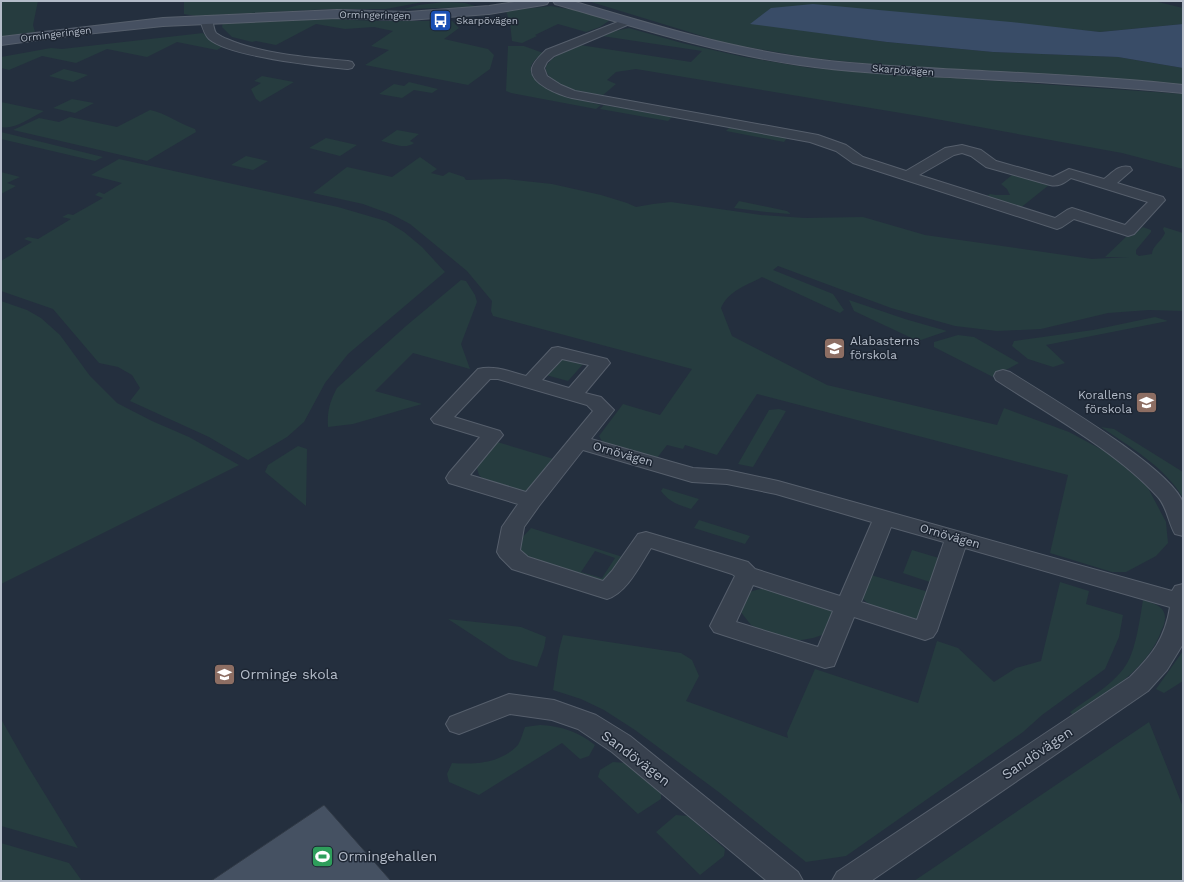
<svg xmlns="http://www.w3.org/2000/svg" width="1184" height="882" viewBox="0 0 1184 882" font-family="'Work Sans',sans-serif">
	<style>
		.green { fill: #263c3f; fill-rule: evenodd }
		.water { fill: #394c67 }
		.building { fill: #455162; stroke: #303945 }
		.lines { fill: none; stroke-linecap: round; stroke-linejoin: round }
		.street-casing { stroke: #565f6c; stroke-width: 2 }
		.secondary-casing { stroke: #565f6c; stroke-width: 2 }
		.street { fill: #38414e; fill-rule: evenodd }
		.secondary { fill: #465061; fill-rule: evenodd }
		.labels { text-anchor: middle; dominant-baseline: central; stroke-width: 3; stroke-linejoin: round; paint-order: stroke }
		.far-street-label { font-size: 10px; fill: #b4bcc9; stroke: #1d2633 }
		.far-poi-label { font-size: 10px; fill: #b4bcc9; stroke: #1d2633; text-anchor: start }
		.poi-label { font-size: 12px; fill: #b4bcc9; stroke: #1d2633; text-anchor: start }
		.street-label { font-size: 12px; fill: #b4bcc9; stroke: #1d2633 }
		.near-poi-label { font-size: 14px; fill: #b4bcc9; stroke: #1d2633; text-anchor: start }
		.near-street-label { font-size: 14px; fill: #b4bcc9; stroke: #1d2633 }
	</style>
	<rect width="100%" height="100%" fill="#242f3e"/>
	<!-- green -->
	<path class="green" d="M1,1H38L33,25L35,32L1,37Z
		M184,1H428L386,9H330L196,16L184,14Z
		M588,1H1154L1183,8V24L1100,32L938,16L751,23L887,42L993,52L1118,57L1183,68V85L1148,81L896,67L804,57L725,43Z
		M444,2L465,3L478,7L404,9L419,5Z
		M551,6L579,11L610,20L600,27L586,32L558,24L535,35L537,36L522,43L512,41L510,23L506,11Z
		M329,19L378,21H452L459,28L444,39L488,49L494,55L490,69L468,85L365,65L389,50L371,46L393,31L374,27L345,29L316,24L276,45L256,41L252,42L232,37L222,27L223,22Z
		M629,28L682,43L744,57L810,68L1183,94V169L1122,153L925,117L636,69L616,72L607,80L616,84L603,95L580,93L560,86L550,78L546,71V66L551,60L559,54L580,45L691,62L702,51L602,36L615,31Z
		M203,33L214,43L222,47L217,50L177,42L147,57L107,49L76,63L42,56L9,70L1,68V57L51,48L62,49Z
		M508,46H524L543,53C500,83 582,100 601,105L596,109L511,93L506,91Z
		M64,69L88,75L73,82L49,76Z
		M262,76L294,82L260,102L256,99L251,89L261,83L254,81Z
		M409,82L438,89L432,93L414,90L402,98L379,94L394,84L404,86Z
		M72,99L94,103L75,113L53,108Z
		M1,102L44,111C32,117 14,130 1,127Z
		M604,105L672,117L668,121L600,109Z
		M150,110C166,113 179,124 195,129L196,132L147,161L13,130L39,118L59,122L70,117L117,127Z
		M730,127L787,138L784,142L726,131Z
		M397,130L419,134L410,141L414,143C405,150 391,143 381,141Z
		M1,132L103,157L95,161L1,139Z
		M326,138L357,145L340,156L309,148Z
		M246,156L268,161L253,170L231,165Z
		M420,157L437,169L431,173L443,176L449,172L464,177L466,180L506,179L552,184L601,195L627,203L636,207L653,204L671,202L761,215L805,218L863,217L925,235L1092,259L1129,257H1105L1128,235L1132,236L1143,227L1151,230V232L1136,250V254L1139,256L1152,254C1152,246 1162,241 1165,233L1163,229L1164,227L1183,233V311L1149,310L1108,313L1041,329L997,331L955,326L891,308L778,266L773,270L833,294L844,310L840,313L762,277C746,286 729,290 721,308L732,336L827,385L997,425L1004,408L1069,432L1108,453L1147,486L1166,522L1168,543L1156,556L1126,572H1112L1050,553L1068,475L757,394L717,455L685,445L683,449L667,445L657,458L603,443L599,436L623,404L660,415L692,369L493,316L491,311L492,301L467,271L410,224L393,215L363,204L313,193L347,167L392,177Z
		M119,159L338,207L386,221L404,232L422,247L445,272L348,354L325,383L304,422L287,437L248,460L209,437L130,401L140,388L132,375L118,367L99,363L53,309L1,291V261L32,242L24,239L28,237L38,239L71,219L62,217L68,214L73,215L103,198L95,195L99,192L104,194L122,183L91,175Z
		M1,172L20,177L7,183L16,186L1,194Z
		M1012,175H1017L1049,185L1019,209L985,197L990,194L996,195H1010L1007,189L1001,184Z
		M739,201L787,211L791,214L766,212L734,208Z
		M461,280L466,281L475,295L477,302L461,344L470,369L413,353L375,391L422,404L353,424L328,427C327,411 330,401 337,388L406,326Z
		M849,300L905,319L947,331L918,341L854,311Z
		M1,301L27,310L41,318L60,335L90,376L117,403L152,421L189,437L239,465L1,584Z
		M1155,317L1168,321L1046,345L1065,363L1053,367L1028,359L1012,346L1014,341L1093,330Z
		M958,335L974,337L1019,363L993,377L934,347V342Z
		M563,357L584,363L568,381L546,375Z
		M779,409L786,411L753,467L738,464L769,410Z
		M1101,427L1114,429L1183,472V498C1166,468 1129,446 1101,427Z
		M494,441L557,460L531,489L520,492L484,480L479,475L476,465Z
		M298,446L307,449L306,506L265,472L268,465Z
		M663,488L699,499L691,509C679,505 669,502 661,491Z
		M699,520L750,536L745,544L694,528Z
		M531,528L626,558L611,580L600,582L523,556C515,542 521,539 531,528ZM595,551L615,558L602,578L581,572Z
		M912,550L942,559L933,583L903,573Z
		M871,575L932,593L923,618C908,620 872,610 862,598Z
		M1060,582L1089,591L1086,604L1123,615L1119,637L1105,669L1042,715L1023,732L846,856L806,862L720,793L635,730L604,710L581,699L553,690L559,650L563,635L681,653L692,660L699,676L686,701L788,738L787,733L815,669L918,703L937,641L958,648L994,682L1016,668L1041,661Z
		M761,589H768L835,611L828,633L813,638L796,641L762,631L751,625L740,611C745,596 744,592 761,589Z
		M1143,600C1150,602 1157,604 1162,609C1167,616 1165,623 1162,629C1148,670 1107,692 1074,716L1070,712C1089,698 1113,685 1126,665C1136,650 1140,618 1143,600Z
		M448,619L521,627L546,637L544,648L537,667L509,659Z
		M1183,651V681L1164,693L1156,689Z
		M1,719L27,765L78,848L1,826Z
		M1149,722L1183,807V881H914Z
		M540,725C561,726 579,732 595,745L589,756L580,759L562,743L479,795L449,782L447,774L452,763C475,765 501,763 518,745C521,740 523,732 525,727Z
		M613,762L626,763L661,793V799L638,814L598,777L600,770Z
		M676,815L688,816L725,849L724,856L700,875L656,832Z
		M1,843L69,863L82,881H1Z"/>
	<!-- water -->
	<path class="water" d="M813,4L1011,22L1100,32L1183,24V68L1118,57L993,52L887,42L750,24L771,8Z"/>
	<!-- building -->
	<path class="building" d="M324,805L391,881H211Z"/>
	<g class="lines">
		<defs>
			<path id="street" d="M206,16C215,18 212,27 216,33C219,35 224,38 227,39C261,54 311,58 348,61L352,62L354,65L352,68L348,69C319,66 230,57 209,39C204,34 202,26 200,19Z
				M628,18L634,21L632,23L554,56L547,62L544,68L547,76L561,85L575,91L818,135L846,145L863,157L906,171L945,148L962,145L981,150L996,161L1053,177L1069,169L1104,179C1112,173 1119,164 1130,167L1132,170L1117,183L1163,197L1165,200L1134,234L1128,236L1122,234L1074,219L1062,227L1057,229L853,163L836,151L810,142L572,98C560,95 529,84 532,68C534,61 541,55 546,50ZM962,153L971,156L986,167L1050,185C1059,187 1064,183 1071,178L1148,202L1125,225L1072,208L1067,210L1055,218L919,175L954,155Z
				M558,347L607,359L610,363L585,393L601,397L614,410L591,439L693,468L727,470L778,481L1172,591L1175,586L1183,584V644L1167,670L1148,691L871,881H832L837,872L1130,677C1152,655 1165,639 1170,607L965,548L937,631L933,637L925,640L854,617L834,666L825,668L714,632L710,626L735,576L732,574L651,548C640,565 627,593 607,599L512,569L500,557L497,552L502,527L518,504L449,483L446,478L449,473L480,437L434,423L431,419L478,369C495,365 511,372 526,376L552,348ZM562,359L589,365L569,388L542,380ZM490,379H498L587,405L593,411L526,492L470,475L503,435L500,431L454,417ZM583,450L692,482L727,484L776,494L872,522L840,596L755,569L748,562L646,532L638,534L612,571L603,581L528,557L520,550L524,527L539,506ZM891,527L944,542L917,620L861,602ZM753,585L833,611L818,647L736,622Z
				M1003,370L1010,372C1044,394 1173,469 1183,503C1184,512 1183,526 1183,536L1175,534C1168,522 1167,506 1157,496C1116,451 1048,414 996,380L994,376L996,372Z
				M509,694L554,700L596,715L630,736L798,872L803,881H767L612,752L578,729L552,720L510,714L459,734L450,731L446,724L450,717Z"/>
			<path id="secondary" d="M521,1H549L547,4L543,5L489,14L408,20L337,18L163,26L76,35L1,45V37L163,18L337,10L408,12L489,6Z
				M553,1H572C647,23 721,46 798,57C853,65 908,67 963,70C1036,74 1110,77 1183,85V93C1111,86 1038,82 966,78C910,75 855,73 800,65C716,53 636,27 555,4Z"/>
		</defs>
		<!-- street casing -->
		<use href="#street" class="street-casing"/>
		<!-- secondary casing -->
		<use href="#secondary" class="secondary-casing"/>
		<!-- street -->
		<use href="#street" class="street"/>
		<!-- secondary -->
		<use href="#secondary" class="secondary"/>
	</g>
	<!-- icons -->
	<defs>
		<symbol id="bus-square" viewBox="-11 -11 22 22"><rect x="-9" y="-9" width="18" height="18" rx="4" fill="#1a4fb4" stroke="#1d2633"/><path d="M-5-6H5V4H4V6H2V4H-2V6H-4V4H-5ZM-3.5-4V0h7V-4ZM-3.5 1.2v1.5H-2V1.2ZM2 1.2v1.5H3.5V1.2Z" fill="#fff"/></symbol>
		<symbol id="school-square" viewBox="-11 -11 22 22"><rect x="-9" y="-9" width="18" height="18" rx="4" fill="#8d6e63" stroke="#1d2633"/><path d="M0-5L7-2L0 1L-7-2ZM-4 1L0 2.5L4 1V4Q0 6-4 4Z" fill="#fff"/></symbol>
		<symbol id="stadium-square" viewBox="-11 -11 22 22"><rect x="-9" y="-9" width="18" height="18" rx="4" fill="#2e9e5b" stroke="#1d2633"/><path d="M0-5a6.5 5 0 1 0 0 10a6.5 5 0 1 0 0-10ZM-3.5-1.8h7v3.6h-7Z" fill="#fff"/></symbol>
	</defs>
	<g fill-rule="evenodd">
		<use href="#bus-square" x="428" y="8" width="25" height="25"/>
		<use href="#school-square" x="822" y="336" width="25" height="25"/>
		<use href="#school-square" x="1134" y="390" width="25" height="25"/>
		<use href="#school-square" x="212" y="662" width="25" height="25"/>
		<use href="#stadium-square" x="310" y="844" width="25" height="25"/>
	</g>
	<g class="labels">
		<!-- far-street labels -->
		<g class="far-street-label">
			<text transform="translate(375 15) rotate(1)">Ormingeringen</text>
			<text transform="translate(56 34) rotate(-7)">Ormingeringen</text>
			<text transform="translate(903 70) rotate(4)">Skarpövägen</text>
		</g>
		<!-- far-poi labels -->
		<g class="far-poi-label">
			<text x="456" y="20">Skarpövägen</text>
		</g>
		<!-- poi labels -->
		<g class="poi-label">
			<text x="850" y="341">Alabasterns<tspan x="850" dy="14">förskola</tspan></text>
			<text x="1132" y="395" text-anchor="end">Korallens<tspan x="1132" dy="14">förskola</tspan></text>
		</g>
		<!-- street labels -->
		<g class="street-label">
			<text transform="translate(623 454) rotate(16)">Ornövägen</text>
			<text transform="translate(950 536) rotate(16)">Ornövägen</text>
		</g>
		<!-- near-poi labels -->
		<g class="near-poi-label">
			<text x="240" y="674">Orminge skola</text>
			<text x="338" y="856">Ormingehallen</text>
		</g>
		<!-- near-street labels -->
		<g class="near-street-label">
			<text transform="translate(1037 753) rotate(-34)">Sandövägen</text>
			<text transform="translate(636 758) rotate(37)">Sandövägen</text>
		</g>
	</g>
	<!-- border -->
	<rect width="1184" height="882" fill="none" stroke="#b4bcc9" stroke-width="4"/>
</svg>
